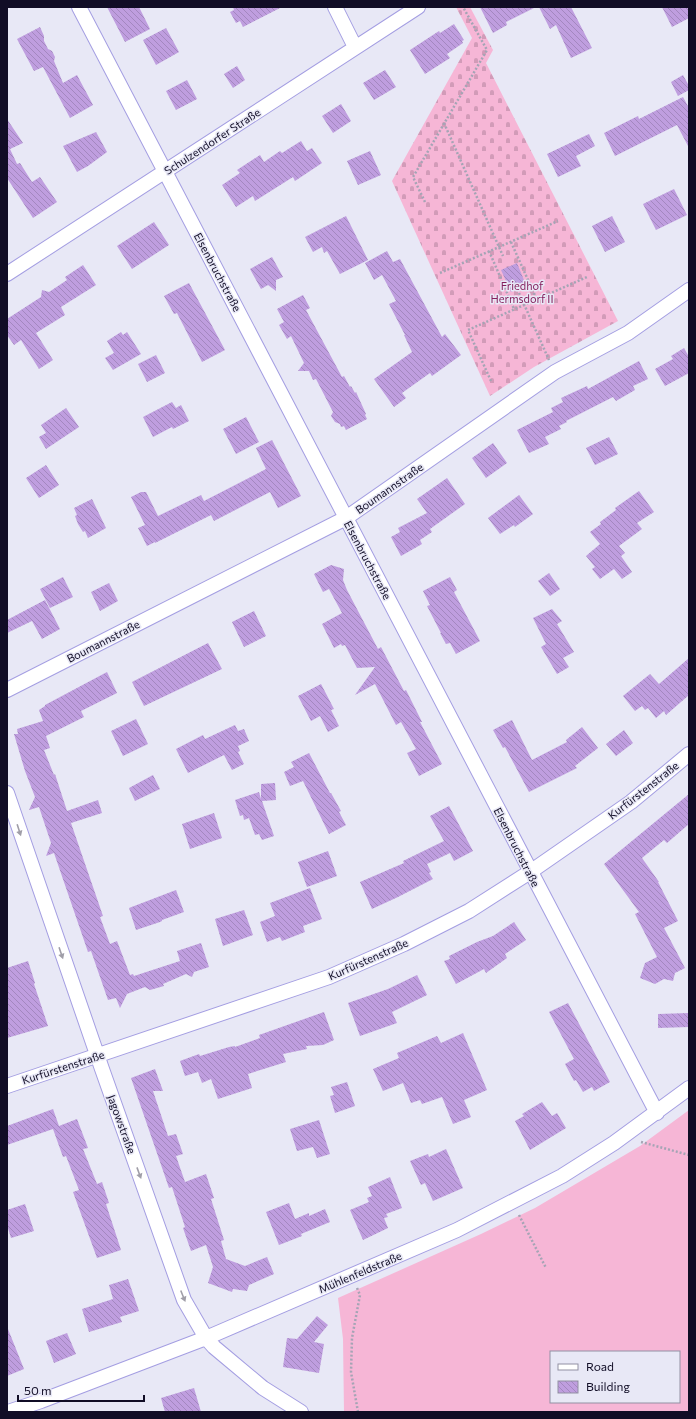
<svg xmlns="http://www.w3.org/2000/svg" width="696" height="1419" viewBox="0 0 696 1419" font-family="Commissioner,sans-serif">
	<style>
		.grass { fill: #f6b6d6; fill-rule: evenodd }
		.cemetery { fill: url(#cemetery-stones) }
		.building { fill: url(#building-back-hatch) }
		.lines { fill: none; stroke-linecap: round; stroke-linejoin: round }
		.street-casing { stroke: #a49ee2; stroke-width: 16 }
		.path { stroke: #a5a4b5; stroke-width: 2.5; stroke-dasharray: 2 2; stroke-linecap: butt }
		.street { stroke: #fff; stroke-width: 14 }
		.oneway { fill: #a09ea8 }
		.labels { text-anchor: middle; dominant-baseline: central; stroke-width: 3; stroke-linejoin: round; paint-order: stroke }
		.street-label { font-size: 11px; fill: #110d26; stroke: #e8e8f6 }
		.park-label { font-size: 11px; fill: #84205d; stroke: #e8e8f6 }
	</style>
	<defs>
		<pattern id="cemetery-stones" width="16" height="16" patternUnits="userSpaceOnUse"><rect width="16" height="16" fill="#f6b6d6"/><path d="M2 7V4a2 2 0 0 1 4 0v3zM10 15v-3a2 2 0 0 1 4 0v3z" fill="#d29bb8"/></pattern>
		<pattern id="building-back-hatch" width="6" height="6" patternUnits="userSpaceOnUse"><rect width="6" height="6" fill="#bf9edf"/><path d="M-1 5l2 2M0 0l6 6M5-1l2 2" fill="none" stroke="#a387bf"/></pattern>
	</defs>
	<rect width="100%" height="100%" fill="#e8e8f6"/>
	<!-- grass -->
	<path class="grass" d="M689,1110V1412H344L343,1339L338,1298L481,1234L535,1208L640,1146ZM551,1352H679V1402H551Z"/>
	<!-- cemetery -->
	<path class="cemetery" d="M456,7H470L493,50L486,63L618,321L534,367L490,396L392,181L472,38Z"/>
	<!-- building -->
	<path class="building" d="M107,7H139L150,29L125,42Z
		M233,7H282L243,27L240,21L236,23L230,12L234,10Z
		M480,7H536L506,22L507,25L493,33Z
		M539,7H571L592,48L571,58L556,25L550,29Z
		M662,7H689V18L672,27Z
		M454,24L464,40L462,41L463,43L447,54L450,58L425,74L410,50L439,31L440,33Z
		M40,27L44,36V41L48,49L52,51L55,57L54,61L63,83L77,75L93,105L70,118L43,67L34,71L17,39Z
		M166,28L179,52L156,65L143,40Z
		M237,66L245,80L233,88L224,74Z
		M385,70L396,87L374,100L363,83Z
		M683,75L689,86V90L678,96L671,82Z
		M187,80L197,99L176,110L166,91Z
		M683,97L689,108V148L677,125L615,156L604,133L638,116L639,119Z
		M341,104L351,121L333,133L322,116Z
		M7,119L23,143L10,149L17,164L20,163L32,182L40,177L57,202L33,218L7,178Z
		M96,132L107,152L88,166L77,172L63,146Z
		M589,134L595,146L576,156L581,166L558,177L547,154Z
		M301,141L307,151L312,148L322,163L295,181L293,177L255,201L253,196L236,207L222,185L240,173L237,170L260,155L264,162L280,151L282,153Z
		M370,151L381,175L358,185L347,161Z
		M674,189L687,215L656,230L643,204Z
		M346,216L368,260L340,274L327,251L324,253L322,247L313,252L305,237Z
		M612,216L625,242L605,252L592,226Z
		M154,222L169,245L132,269L117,246Z
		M387,251L393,262L400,259L442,337L445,334L461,355L432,376L430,373L402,393L406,398L394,407L374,379L412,352L404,335H405L389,304L396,301L382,275L374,280L365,263Z
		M272,257L283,277L276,280V291L268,285L261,289L250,269Z
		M517,263L526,285L511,292L501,270Z
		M83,265L96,285L61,307L65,315L36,333L53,360L39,369L21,340L14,345L7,335V319L41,297L42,290L49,292L67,280L65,277Z
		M189,283L225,350L202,362L177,313L174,314L164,296Z
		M303,295L310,308L306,310L342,377L344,376L350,387L351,386L355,393L356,392L366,414L365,415L367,419L346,430L344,426L341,427L340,424L335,422L331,416L333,412L316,379L313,380L309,371H298L304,363L291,336L287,339L279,325L284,322L277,309Z
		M121,332L123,335L127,332L141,354L113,370L105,358L114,353L107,341Z
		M684,348L689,357V373L665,386L655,369L673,359L671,356Z
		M156,355L165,373L147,382L138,364Z
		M639,361L648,379L633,386L635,390L616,401L613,397L566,421L567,422L559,426L561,429L545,437L549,444L529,453L517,430L553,412L551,408L563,402L561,398L587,386L588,389Z
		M172,402L176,408L181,405L189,421L173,429L172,427L153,437L143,417Z
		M66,408L79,427L46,449L39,437L46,433L41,425Z
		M246,417L259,442L236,454L223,429Z
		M609,437L618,454L595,465L586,448Z
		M272,440L301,496L278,508L270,492L214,521L211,515L155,543V542L147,546L138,528L145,525L131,497L141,492H146L158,516L201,495L204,501L266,469L256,448Z
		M493,443L507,463L486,478L472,458Z
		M46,465L59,485L39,498L26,478Z
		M447,478L465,504L430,529L432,532L420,540L422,544L401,556L391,537L400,532L398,528L427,513L417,499Z
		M639,491L654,512L637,523L642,529L619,546L625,553L621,556L632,572L622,579L614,569L600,579L592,569L595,567L586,556L600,544L590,532L601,524L600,522L616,510L615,508Z
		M519,495L533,514L515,527L514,525L500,534L488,518Z
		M92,499L106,528L88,538L85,531L83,532L78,524L75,516L77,515L74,508Z
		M331,565L344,569L343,580L347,590L378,649L381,647L404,691L406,690L422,722H420L442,764L419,776L407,753L416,749L401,722L396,725L375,684L355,695L375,667L357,668L345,645L342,646L341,644L334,648L322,624L342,613L329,589L323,592L314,574Z
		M549,573L560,589L550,596L538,581Z
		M63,577L73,597L50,608L40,589Z
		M450,577L457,590L454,592L480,641L456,654L450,643L446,644L440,633H441L427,606L430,605L423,591Z
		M109,583L118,601L100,611L91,592Z
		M45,600L60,629L42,639L32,621L7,633V620Z
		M552,609L562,621L557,624L574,652L563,658L569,667L557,674L541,647L546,644L533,618Z
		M254,611L266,636L244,647L232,622Z
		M208,643L222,669L144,706L132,682Z
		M689,658V695L666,715L664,711L656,718L648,708L645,710L642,706L635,711L623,696L650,674L659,684Z
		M107,672L117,693L81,711L84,717L46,736L50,748L44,750L54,775L55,774L67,811L98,800L102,813L71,823L103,916L100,917L110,944L117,941L130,975L133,974L134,976L180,961L177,951L201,943L209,967L194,972L192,977L186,974L163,984L164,986L150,990L145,987L127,994L120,1008L116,998L108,1000L91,951L88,952L54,853L46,856L51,843L39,807L29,810L35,797L25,771L14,734H18L17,729L43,721L39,710L45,706V705Z
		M321,684L334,709L331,710L339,726L328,732L320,716L311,721L298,696Z
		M136,719L148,744L123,756L111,731Z
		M512,720L532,760L567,742L566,740L582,727L598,748L575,766L577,768L529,792L505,747L503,748L493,730Z
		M235,725L238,731L244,729L249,741L238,746L240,751L238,752L244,764L232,770L224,755L188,773L176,749L203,735L205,739Z
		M624,730L633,743L616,756L606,744Z
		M309,753L330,793H331L341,811L339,812L346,825L329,834L303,781L290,786L284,772L294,767L291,762Z
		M153,775L160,789L135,801L129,788Z
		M275,783L276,800L262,801L274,836L262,840L259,834L255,835L249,818L244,820L243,815L240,816L235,800L259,792L261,799V784Z
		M689,794V824L667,843L664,840L642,858L659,882H658L678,921L664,928L685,968L675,973L673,981L664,979L655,984L640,978L645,963L657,957L635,914L639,912L604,864Z
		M449,806L473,851L454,861L450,853L427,864L431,872L429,873L433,879L398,897L372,909L360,882L404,863L403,861L444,841L430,816Z
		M214,813L222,838L190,849L182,824Z
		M328,851L337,876L307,887L298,862Z
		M310,888L322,919L303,926L305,932L282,941L280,937L267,942L260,922L275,916L270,903Z
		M176,890L184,912L162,920V921L160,922L136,930L129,908Z
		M244,910L253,935L223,946L215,919Z
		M514,922L526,940L505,954L507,958L486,973L484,969L456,984L444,961L450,959L449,956L477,942L493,936Z
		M28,961L35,983L34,984L48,1026L7,1038V968Z
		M417,975L427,995L392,1012L397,1023L360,1036L348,1003L388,989Z
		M568,1003L610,1082L594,1091L592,1087L583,1092L576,1080L574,1081L565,1064L574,1059L549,1012Z
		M324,1012L334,1040L323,1045L306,1046L307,1049L283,1054L286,1062L248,1074L252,1088L218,1099L211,1079L202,1083L198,1072L185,1076L180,1061L199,1054L200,1056L229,1047L235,1046V1047L260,1038L259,1035Z
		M689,1013V1027L658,1028V1014Z
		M463,1033L487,1090L464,1100L471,1117L453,1124L442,1097L422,1104L420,1100L411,1103L403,1083L383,1091L373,1069L399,1058L397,1053L437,1036L441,1043Z
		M155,1069L163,1091H153L168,1136L176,1134L183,1154L176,1156L185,1182L206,1174L214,1198L211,1199L224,1240L221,1241L226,1259L245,1266L267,1257L274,1274L249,1285L247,1291L233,1289L232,1292L208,1283L213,1267L206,1245L191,1251L183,1228L185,1227L172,1187L169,1188L131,1078Z
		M347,1082L355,1106L335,1113L330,1096L334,1095L331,1087Z
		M542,1102L552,1116L557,1113L566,1128L530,1150L515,1121L524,1116L522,1114Z
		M53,1109L59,1126L77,1119L88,1148L83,1149L97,1184L102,1182L109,1203L106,1204L121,1250L97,1258L73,1192L79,1190L66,1156L63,1157L53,1129L7,1145V1126Z
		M319,1120L330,1154L317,1158L313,1147L297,1151L290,1129Z
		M446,1149L463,1188L433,1201L425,1183L421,1185L410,1161L428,1154L429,1157Z
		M390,1177L402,1208L386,1214L388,1217L384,1218L388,1228L363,1240L350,1210L369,1202L367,1198L372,1196L368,1187Z
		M289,1203L295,1219L309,1213V1216L325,1209L330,1222L301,1234L302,1236L279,1245L266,1212Z
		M25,1204L34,1231L11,1238L7,1225V1210Z
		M128,1279L139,1311L120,1317L122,1322L89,1332L82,1309L113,1299L109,1285Z
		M317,1316L328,1325L314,1342L324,1344L319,1373L283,1367L287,1338L297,1339Z
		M7,1329H8L24,1369L7,1376Z
		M67,1333L76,1354L54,1363L46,1341Z
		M194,1388L201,1412H165L161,1398Z"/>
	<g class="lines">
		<defs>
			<path id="street" d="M79,7L657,1113
				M335,7L355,47
				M7,274L418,7
				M7,690L346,518L555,372L628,333L689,290
				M7,793L102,1069L184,1300L206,1338L214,1347L263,1388L301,1412
				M7,1086L329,977L404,944L469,911L530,872L631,802L689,754
				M8,1412L41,1401L206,1338L457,1230L562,1176L614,1143L689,1088"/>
		</defs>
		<!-- street casing -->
		<use href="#street" class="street-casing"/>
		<!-- path -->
		<path class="path" d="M444,123L503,256
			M425,202L413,177L487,50L463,7
			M511,242L537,300
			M489,251L514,309
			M440,273L558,221
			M519,293L549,360
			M491,381L468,330L587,277
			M641,1142L689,1155
			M519,1215L546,1268
			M357,1288L360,1295L352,1338L351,1372L358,1412"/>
		<!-- street -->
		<use href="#street" class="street"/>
	</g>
	<!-- one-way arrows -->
	<defs><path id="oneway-solid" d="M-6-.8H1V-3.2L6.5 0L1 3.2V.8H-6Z"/></defs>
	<g class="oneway">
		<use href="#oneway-solid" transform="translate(19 830) rotate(72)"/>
		<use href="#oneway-solid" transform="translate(61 953) rotate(71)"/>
		<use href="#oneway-solid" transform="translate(139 1173) rotate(70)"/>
		<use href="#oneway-solid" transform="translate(183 1296) rotate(68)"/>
	</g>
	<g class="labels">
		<!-- street labels -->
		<g class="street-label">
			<text transform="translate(212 141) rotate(-33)">Schulzendorfer Straße</text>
			<text transform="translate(218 272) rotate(62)">Elsenbruchstraße</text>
			<text transform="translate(389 488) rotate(-35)">Boumannstraße</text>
			<text transform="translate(368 560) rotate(62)">Elsenbruchstraße</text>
			<text transform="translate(103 641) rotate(-27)">Boumannstraße</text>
			<text transform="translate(643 790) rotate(-38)">Kurfürstenstraße</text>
			<text transform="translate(517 847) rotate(63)">Elsenbruchstraße</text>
			<text transform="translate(368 959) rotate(-24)">Kurfürstenstraße</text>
			<text transform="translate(63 1067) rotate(-18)">Kurfürstenstraße</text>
			<text transform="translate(122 1124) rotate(70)">Jagowstraße</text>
			<text transform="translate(360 1272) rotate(-23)">Mühlenfeldstraße</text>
		</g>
		<!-- park labels -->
		<g class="park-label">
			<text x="522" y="285">Friedhof<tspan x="522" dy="13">Hermsdorf II</tspan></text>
		</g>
	</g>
	<!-- border -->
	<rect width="696" height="1419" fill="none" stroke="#110d26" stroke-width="16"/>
	<!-- legend -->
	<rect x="550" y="1351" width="130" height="52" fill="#e8e8f6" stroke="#9290a3"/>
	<rect x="558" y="1364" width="20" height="6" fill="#ffffff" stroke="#9290a3"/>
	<text x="586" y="1371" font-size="12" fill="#110d26">Road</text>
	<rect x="558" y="1381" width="20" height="12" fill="url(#building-back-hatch)" stroke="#9290a3"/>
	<text x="586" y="1391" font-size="12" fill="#110d26">Building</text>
	<!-- scale -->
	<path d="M18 1395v6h126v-6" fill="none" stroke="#110d26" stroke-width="2"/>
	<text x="24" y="1395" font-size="12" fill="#110d26" stroke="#e8e8f6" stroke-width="3" paint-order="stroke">50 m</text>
</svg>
